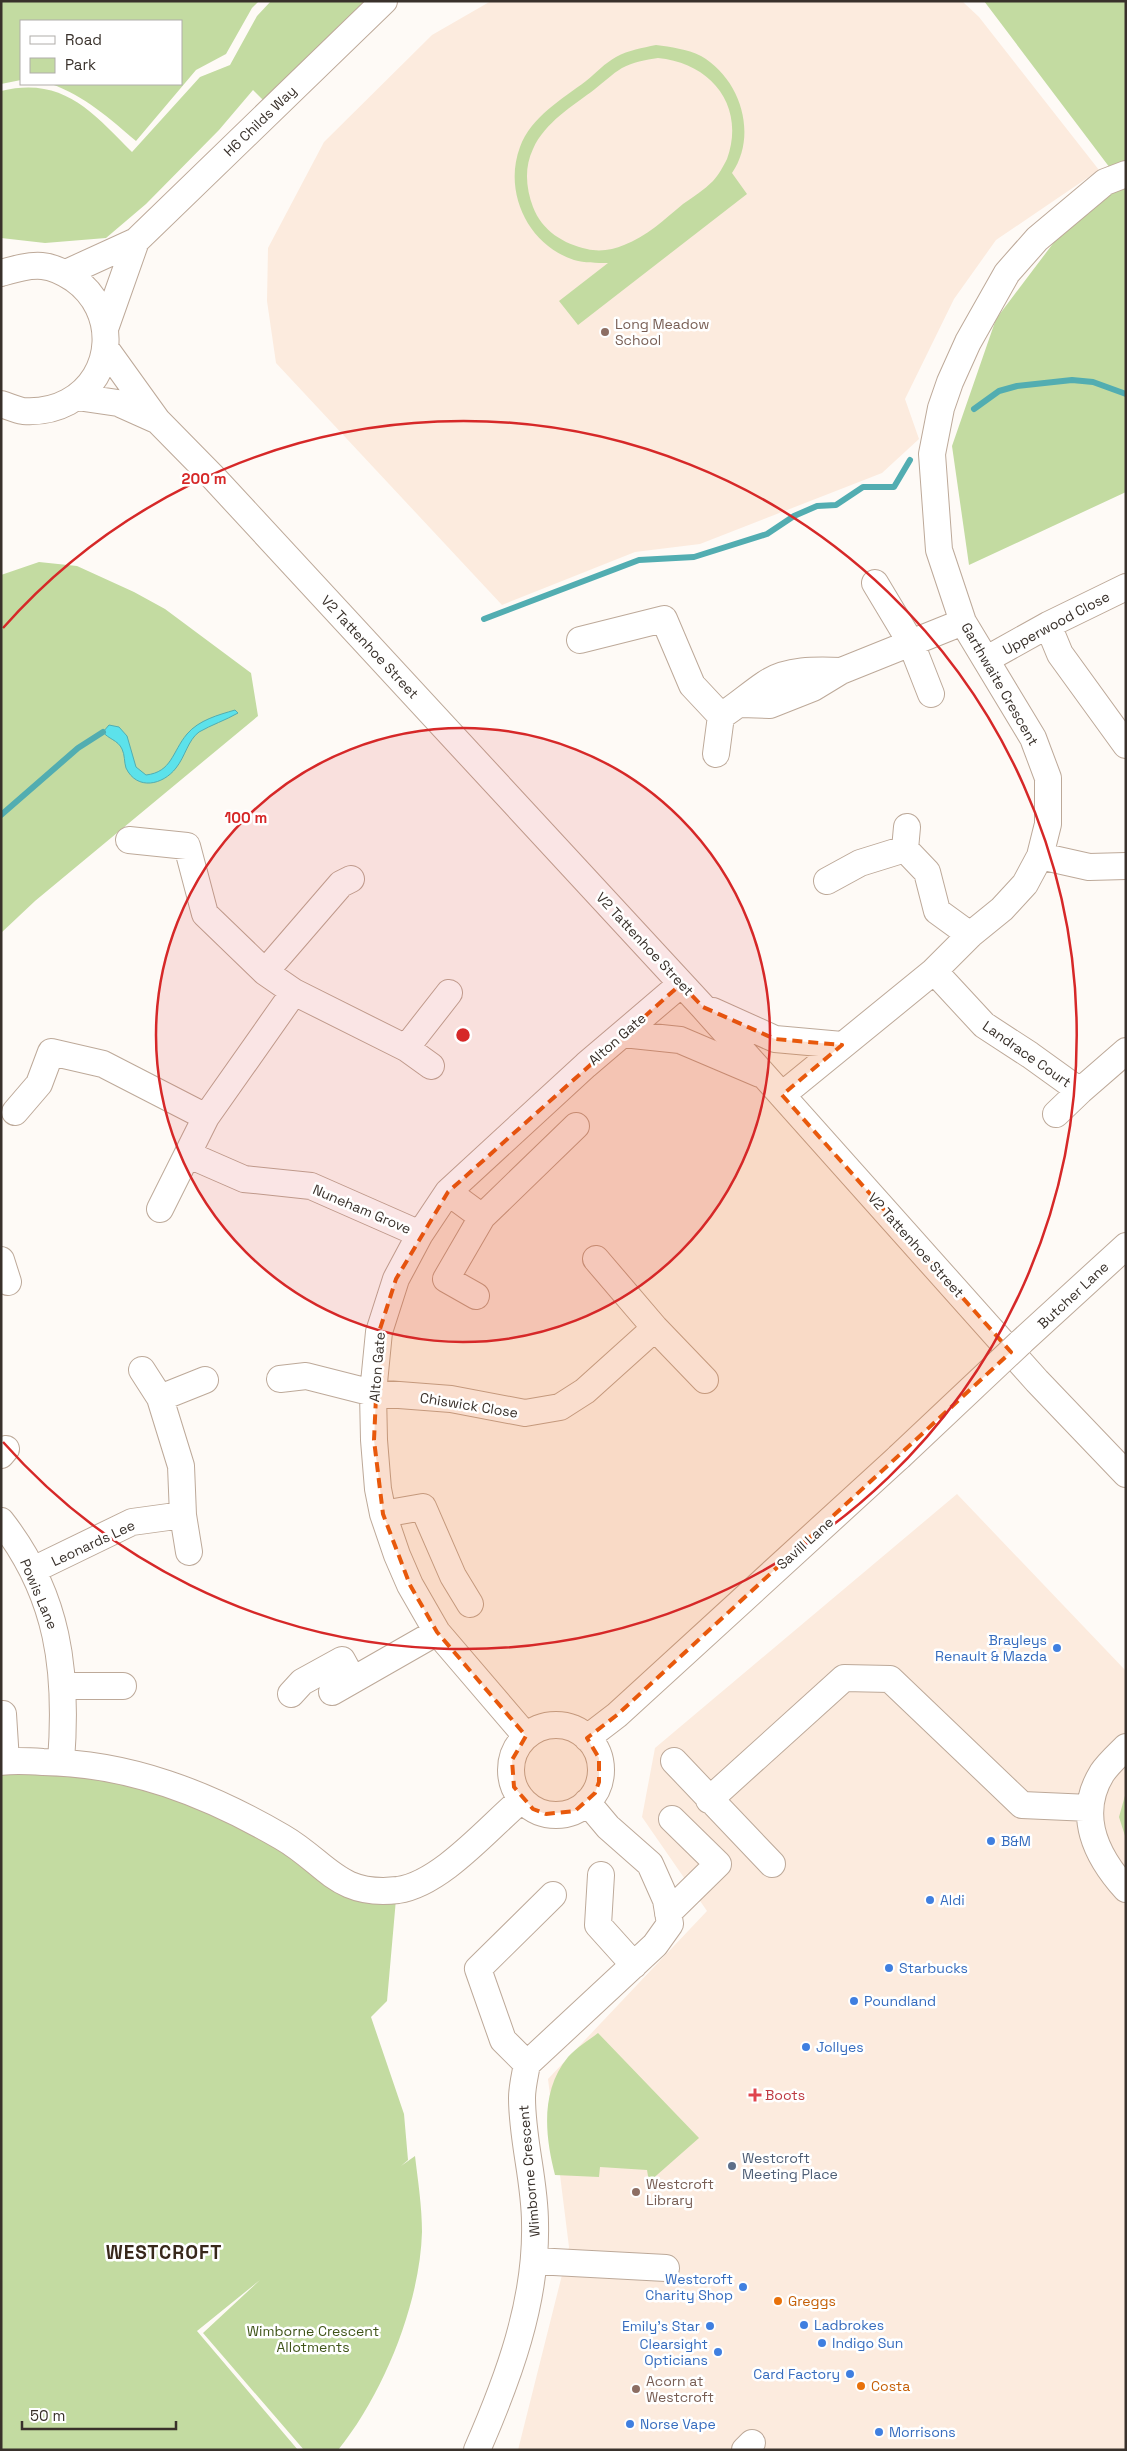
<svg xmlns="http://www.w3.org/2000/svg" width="1127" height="2451" viewBox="0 0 1127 2451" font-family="'Space Grotesk',sans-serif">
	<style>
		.built { fill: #fcebde }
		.green { fill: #c3dba1; fill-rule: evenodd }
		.water { fill: #5ce2eb; stroke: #52adb1 }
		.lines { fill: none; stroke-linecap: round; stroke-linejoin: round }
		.stream { stroke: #52adb1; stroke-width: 6 }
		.minor-casing { stroke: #bda999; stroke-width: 28 }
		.minor { stroke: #fff; stroke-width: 26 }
		.minor-bridge-casing { stroke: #bda999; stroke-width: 28; stroke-linecap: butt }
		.minor-bridge { stroke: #fff; stroke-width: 26 }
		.marked { fill: #e8590c; fill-opacity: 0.2; stroke: #e8590c; stroke-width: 4; stroke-dasharray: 10 6; stroke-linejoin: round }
		.ring { fill: none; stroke: #d62828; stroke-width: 2.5 }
		.education-dot { fill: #8d6e63; stroke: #fff; stroke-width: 2 }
		.shop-dot { fill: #3f7fe0; stroke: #fff; stroke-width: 2 }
		.health-dot { fill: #e0444e; stroke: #fff; stroke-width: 2 }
		.service-dot { fill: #5c6f8a; stroke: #fff; stroke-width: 2 }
		.food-dot { fill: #e8710a; stroke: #fff; stroke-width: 2 }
		.labels { text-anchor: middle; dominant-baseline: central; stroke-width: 5; stroke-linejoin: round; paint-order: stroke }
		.street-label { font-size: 14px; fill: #39312b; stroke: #fff }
		.education-label { font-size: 14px; fill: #785e54; stroke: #fff; text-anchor: start }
		.shop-label { font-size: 14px; fill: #366cbe; stroke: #fff; text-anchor: start }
		.health-label { font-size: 14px; fill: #be3a42; stroke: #fff; text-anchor: start }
		.service-label { font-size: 14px; fill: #4e5e75; stroke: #fff; text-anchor: start }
		.food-label { font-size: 14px; fill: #c56008; stroke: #fff; text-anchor: start }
		.park-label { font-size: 14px; fill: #3f5418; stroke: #fff }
		.district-label { font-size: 19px; font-weight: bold; letter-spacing: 1px; fill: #38281b; stroke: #fff }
		.centre { fill: #d62828; stroke: #fff; stroke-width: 2.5 }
		.ring-label { font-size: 15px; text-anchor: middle; font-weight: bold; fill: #d62828; stroke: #fff; stroke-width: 5; stroke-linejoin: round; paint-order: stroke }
	</style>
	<rect width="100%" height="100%" fill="#fefaf6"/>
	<!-- built -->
	<path class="built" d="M491,1H962L979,17L1099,170L996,240L954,299L905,399L919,439L882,473L700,544L635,552L502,605L276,363L267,301L268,248L324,142L432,35Z
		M957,1494L1126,1671V2450H518L569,2247L548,2079L707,1911L642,1817L655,1748Z"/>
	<!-- green -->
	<path class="green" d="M1,1H259L252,8L226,54L196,70L136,141C109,118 85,96 51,84H181V21H21V80L1,84Z
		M271,1H384L272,109L253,90L219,130L146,204L106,238L45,243L1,238V91C63,76 92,112 132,152L200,77L230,65L257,16Z
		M984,1H1126V492L969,565L952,446L996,319L1110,168Z
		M656,45C671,47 687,49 701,56C741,79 758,135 732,173L747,194L578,325L559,301L608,263C596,263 585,263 574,260C528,245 503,192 520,147C531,117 562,99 586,81C596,73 605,63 616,57C629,50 642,48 656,45ZM658,58C711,63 746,106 727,159C724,165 718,176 713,181C704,190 693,197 683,204C665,219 646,237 624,245C613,250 599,252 587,249C564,244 542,231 533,207C526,188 524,168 533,149C545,122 573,106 595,89C604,82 612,74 622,68C633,62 645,60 658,58Z
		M39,562L77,566L134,592L165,609L251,673L258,716L35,901L1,933V575Z
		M52,1772L121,1782L176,1797L396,1899L387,2001L371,2017L404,2114L408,2160L401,2166L415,2156C418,2181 422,2207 422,2232C420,2304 383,2395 338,2450H304L203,2333L260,2280L197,2331L298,2450H1V1774Z
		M1126,1792V1839L1119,1817Z
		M598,2033L699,2138L649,2182L647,2170L600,2167L599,2177L555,2175C545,2136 540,2091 568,2057C576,2048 589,2040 598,2033Z"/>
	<!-- water -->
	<path class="water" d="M235,710L238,713C226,720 211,725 199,732C188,740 185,757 176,768C163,785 137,791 126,768C124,762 125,755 122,749C118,740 108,739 103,732L109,725L119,727L127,736L136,767L146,775C172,772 172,752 187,734C199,720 218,715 235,710Z"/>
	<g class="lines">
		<!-- stream -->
		<path class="stream" d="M974,409L999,391L1017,386L1072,380L1093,382L1126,394
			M484,619L639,560L694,557L767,534L794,516L817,506L836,505L863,487H894L910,460
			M1,815L78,748L103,732"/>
		<defs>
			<path id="minor" d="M1,273C15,269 28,265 42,266C53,267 65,273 74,279C118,310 116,376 68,402C55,409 38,412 23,411C16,410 8,406 1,404
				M66,273L136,241L384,1
				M106,326L136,241
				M106,349L157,420L214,478L703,1007L1037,1381L1126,1474
				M77,397L118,403L156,420
				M875,583L911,643L931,694
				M1048,625L1060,654L1126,745
				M580,640L664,619L692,685L721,716
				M987,659L1048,625L1126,587
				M741,704L770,705L813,688L841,671L963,622
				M716,754L721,716C737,706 750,694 765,684C786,669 817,670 841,671
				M907,827L905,849L927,872L937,911L970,935
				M129,840L187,846L205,914L265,972L294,992L406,1048L431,1066
				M1040,856L1089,867L1126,866
				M827,881L860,863L905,849
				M934,971L984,1025L1030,1055L1080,1091L1056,1114
				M265,972L341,884L351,879
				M713,1011L775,1039L842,1045
				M623,1034L680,1040L760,1074
				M406,1048L449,993
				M1080,1091L1126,1051
				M782,1095L934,971L970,935L1002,909L1025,884L1040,856L1048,824V778L1033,738L963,622L939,550L932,454L941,408L950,382L968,342L1007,273L1037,239L1105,182L1126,174
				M15,1112L39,1084L51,1052L103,1064L206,1117
				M189,1155L244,1179L311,1186L420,1234
				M448,1192L482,1217L576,1126
				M160,1209L206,1117L294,992
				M596,1259L655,1328L705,1380
				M1,1260L8,1282
				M476,1296L446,1279L482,1217
				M1020,1343L1126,1246
				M142,1370L160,1398L181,1466L183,1515L189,1552
				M280,1379L306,1376L373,1393L451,1399L525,1413L560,1407L585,1391L655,1328
				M160,1398L205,1380
				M1,1455L6,1449
				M383,1514L423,1507L453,1576L470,1604
				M1,1521C59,1595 68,1671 61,1762
				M33,1570L132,1522L183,1515
				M64,1686H123
				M332,1692L437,1632
				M291,1694L302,1682L342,1660L353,1680
				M3,1714L6,1761
				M511 1770a45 45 0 1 1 90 0a45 45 0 1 1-90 0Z
				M526,1736L437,1632L410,1585L397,1555L383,1514L378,1489L374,1440L373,1393L379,1332L396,1279L420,1234L448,1192L586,1065L681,984
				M587,1738L617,1715L899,1457
				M1126,1747C1118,1755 1108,1764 1102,1773C1076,1815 1096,1856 1126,1889
				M674,1761L772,1864
				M1,1762C15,1760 29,1761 43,1762C129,1763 208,1794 282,1837C327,1863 337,1897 398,1890C441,1884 489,1827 521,1800
				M709,1800L844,1678L890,1679L1022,1805L1090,1808
				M601,1875L598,1925L634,1965
				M668,1913L718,1864L672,1819
				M527,2064L655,1945L670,1924L666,1900L650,1864L608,1827L587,1802
				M535,2261L666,2268
				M477,2450C508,2379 537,2302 535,2223C535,2181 522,2140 522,2098C522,2087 525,2075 527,2064L503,2040L478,1969L553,1895
				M745,2450L752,2443"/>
		</defs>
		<!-- minor casing -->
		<use href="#minor" class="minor-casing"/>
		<!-- minor -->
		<use href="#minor" class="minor"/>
		<defs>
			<path id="minor-bridge" d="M899,1457L1020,1343"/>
		</defs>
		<!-- minor-bridge casing -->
		<use href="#minor-bridge" class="minor-bridge-casing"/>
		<!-- minor-bridge -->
		<use href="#minor-bridge" class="minor-bridge"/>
	</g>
	<!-- marked area -->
	<path class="marked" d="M681,984L703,1007L775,1039L842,1045L782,1095L1011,1352L617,1715L587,1738L599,1758V1782L595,1793L575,1811L546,1814L533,1809L514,1787L512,1760L526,1736L437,1632L410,1585L383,1514L374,1440L379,1332L396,1279L448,1192Z"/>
	<!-- distance rings -->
	<circle cx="463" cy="1035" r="307" fill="#d62828" fill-opacity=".12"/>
	<g class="ring">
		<circle cx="463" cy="1035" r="307"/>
		<path d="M3 628A614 614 0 1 1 3 1442"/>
	</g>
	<!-- markers -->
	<g class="education-dot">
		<circle cx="605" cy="332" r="5"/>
		<circle cx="636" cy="2192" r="5"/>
		<circle cx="636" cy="2389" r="5"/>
	</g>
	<g class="shop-dot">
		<circle cx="1057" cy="1648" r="5"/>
		<circle cx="991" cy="1841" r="5"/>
		<circle cx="930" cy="1900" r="5"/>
		<circle cx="889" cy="1968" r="5"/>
		<circle cx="854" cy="2001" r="5"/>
		<circle cx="806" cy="2047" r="5"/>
		<circle cx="743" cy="2287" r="5"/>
		<circle cx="804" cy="2325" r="5"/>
		<circle cx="710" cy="2326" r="5"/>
		<circle cx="822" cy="2343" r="5"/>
		<circle cx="718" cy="2352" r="5"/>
		<circle cx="850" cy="2374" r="5"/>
		<circle cx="630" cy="2424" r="5"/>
		<circle cx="879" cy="2432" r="5"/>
	</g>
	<path class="health-dot" d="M752.5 2087.5h5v5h5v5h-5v5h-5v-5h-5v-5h5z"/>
	<circle class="service-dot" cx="732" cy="2166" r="5"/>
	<g class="food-dot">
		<circle cx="778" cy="2301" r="5"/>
		<circle cx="861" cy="2386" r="5"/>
	</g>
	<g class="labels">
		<!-- street labels -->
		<g class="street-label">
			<text transform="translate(260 121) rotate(-44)">H6 Childs Way</text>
			<text transform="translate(1056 623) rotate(-28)">Upperwood Close</text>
			<text transform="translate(370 647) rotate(47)">V2 Tattenhoe Street</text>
			<text transform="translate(1000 684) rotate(60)">Garthwaite Crescent</text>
			<text transform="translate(645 944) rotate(47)">V2 Tattenhoe Street</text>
			<text transform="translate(617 1039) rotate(-41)">Alton Gate</text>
			<text transform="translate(1027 1054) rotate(35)">Landrace Court</text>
			<text transform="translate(362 1209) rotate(23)">Nuneham Grove</text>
			<text transform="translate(916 1245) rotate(48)">V2 Tattenhoe Street</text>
			<text transform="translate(1073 1295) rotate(-43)">Butcher Lane</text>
			<text transform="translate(377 1367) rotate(-85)">Alton Gate</text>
			<text transform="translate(469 1405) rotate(9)">Chiswick Close</text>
			<text transform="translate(93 1543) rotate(-25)">Leonards Lee</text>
			<text transform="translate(805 1543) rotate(-42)">Savill Lane</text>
			<text transform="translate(39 1594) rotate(67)">Powis Lane</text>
			<text transform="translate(529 2171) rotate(-95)">Wimborne Crescent</text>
		</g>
		<!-- education labels -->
		<g class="education-label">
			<text x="615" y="324">Long Meadow<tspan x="615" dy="16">School</tspan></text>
			<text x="646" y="2184">Westcroft<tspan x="646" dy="16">Library</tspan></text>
			<text x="646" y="2381">Acorn at<tspan x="646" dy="16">Westcroft</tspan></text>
		</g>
		<!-- shop labels -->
		<g class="shop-label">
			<text x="1047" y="1640" text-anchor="end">Brayleys<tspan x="1047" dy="16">Renault &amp; Mazda</tspan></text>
			<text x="1001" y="1841">B&amp;M</text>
			<text x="940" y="1900">Aldi</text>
			<text x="899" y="1968">Starbucks</text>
			<text x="864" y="2001">Poundland</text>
			<text x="816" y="2047">Jollyes</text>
			<text x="733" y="2279" text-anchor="end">Westcroft<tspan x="733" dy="16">Charity Shop</tspan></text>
			<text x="814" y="2325">Ladbrokes</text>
			<text x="700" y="2326" text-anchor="end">Emily's Star</text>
			<text x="832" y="2343">Indigo Sun</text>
			<text x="708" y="2344" text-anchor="end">Clearsight<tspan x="708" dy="16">Opticians</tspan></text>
			<text x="840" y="2374" text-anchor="end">Card Factory</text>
			<text x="640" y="2424">Norse Vape</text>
			<text x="889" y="2432">Morrisons</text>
		</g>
		<!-- health labels -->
		<g class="health-label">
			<text x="765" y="2095">Boots</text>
		</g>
		<!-- service labels -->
		<g class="service-label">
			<text x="742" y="2158">Westcroft<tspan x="742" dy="16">Meeting Place</tspan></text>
		</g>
		<!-- food labels -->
		<g class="food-label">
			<text x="788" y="2301">Greggs</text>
			<text x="871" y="2386">Costa</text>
		</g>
		<!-- park labels -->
		<g class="park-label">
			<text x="313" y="2331">Wimborne Crescent<tspan x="313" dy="16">Allotments</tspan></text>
		</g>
		<!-- district labels -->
		<g class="district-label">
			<text x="164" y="2252">WESTCROFT</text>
		</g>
	</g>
	<circle cx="463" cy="1035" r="8" class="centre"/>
	<g class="ring-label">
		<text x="204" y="484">200 m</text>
		<text x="246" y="823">100 m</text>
	</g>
	<!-- border -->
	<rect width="1127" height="2451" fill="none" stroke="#39312b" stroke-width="5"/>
	<!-- legend -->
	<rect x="20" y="20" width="162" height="65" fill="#ffffff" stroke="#b0adaa"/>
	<rect x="30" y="36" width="25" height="8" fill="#ffffff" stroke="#b0adaa"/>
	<text x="65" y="45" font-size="15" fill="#39312b">Road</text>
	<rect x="30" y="58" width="25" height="15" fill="#c3dba1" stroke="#b0adaa"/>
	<text x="65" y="70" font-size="15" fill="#39312b">Park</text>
	<!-- scale -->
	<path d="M22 2421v8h154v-8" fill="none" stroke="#39312b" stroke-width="2.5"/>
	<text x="30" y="2421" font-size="15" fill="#39312b" stroke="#ffffff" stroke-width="4" paint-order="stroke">50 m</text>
</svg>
